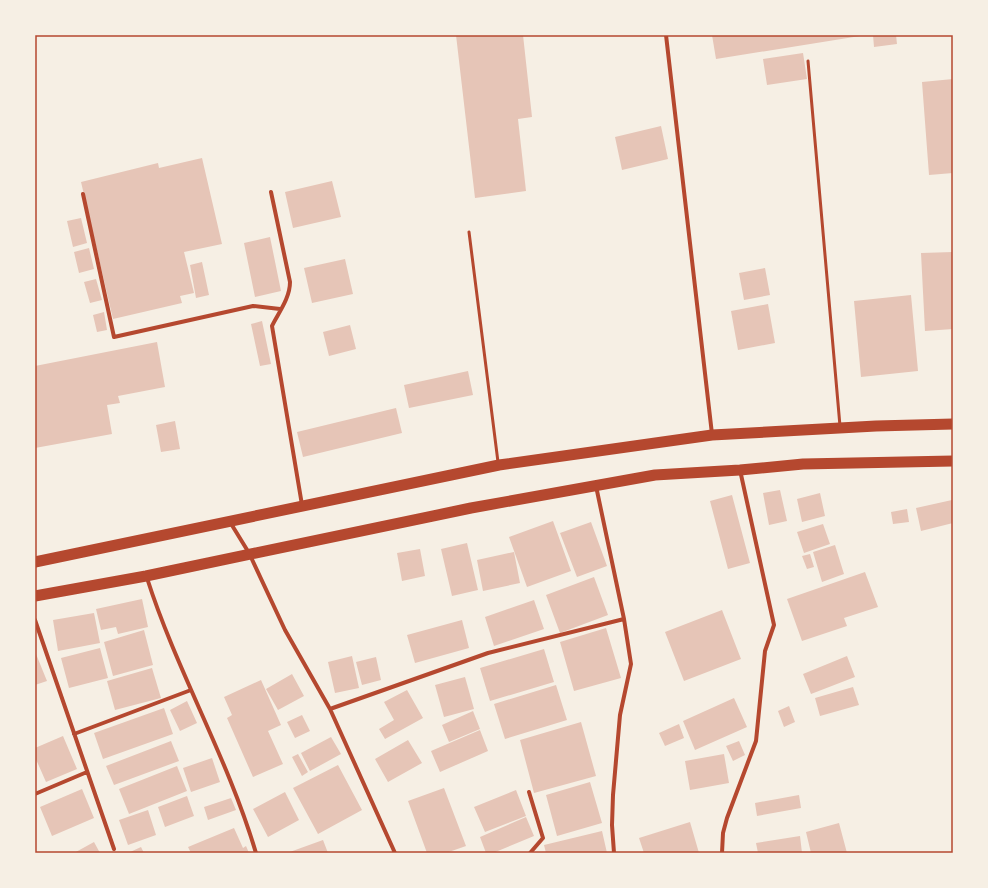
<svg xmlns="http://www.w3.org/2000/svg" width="988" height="888" viewBox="0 0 988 888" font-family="Ubuntu,sans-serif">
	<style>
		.building { fill: #e6c5b7 }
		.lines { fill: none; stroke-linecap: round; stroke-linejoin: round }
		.service { stroke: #b5482f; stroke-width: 3 }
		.minor { stroke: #b5482f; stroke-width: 4 }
		.trunk { stroke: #b5482f; stroke-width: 11 }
		.neatline { fill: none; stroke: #b5482f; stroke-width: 1.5 }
	</style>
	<rect width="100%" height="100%" fill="#f6efe4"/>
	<!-- building -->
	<path class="building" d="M456,35H523L532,117L518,119L526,191L475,198Z
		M712,35H860V36L716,59Z
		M873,35H896L897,44L874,47Z
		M803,53L807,79L767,85L763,59Z
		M953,79V173L929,175L922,82Z
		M661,126L668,159L622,170L615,137Z
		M202,158L222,244L184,252L194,293L180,296L182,303L113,319L81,182L158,163L159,168Z
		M332,181L341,217L293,228L285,192Z
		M81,218L87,243L73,247L67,221Z
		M270,237L281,291L255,297L244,243Z
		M89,248L94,269L79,273L74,252Z
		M953,252V329L925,331L921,253Z
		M345,259L353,294L312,303L304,268Z
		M202,262L209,295L196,298L190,265Z
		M765,268L770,295L744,300L739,273Z
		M96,279L102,300L90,303L84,282Z
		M911,295L918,371L861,377L854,301Z
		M768,304L775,343L738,350L731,311Z
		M104,312L107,330L97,332L93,315Z
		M262,321L271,364L260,366L251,324Z
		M350,325L356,349L329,356L323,332Z
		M157,342L165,387L118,396L120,403L107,405L112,434L35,448V366Z
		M468,371L473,395L409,408L404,385Z
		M396,408L402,433L303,457L297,432Z
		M175,421L180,449L161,452L156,425Z
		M780,490L787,521L769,525L763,493Z
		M820,493L825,516L802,522L797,499Z
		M732,495L750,563L728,569L710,501Z
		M952,500L953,523L921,531L916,508Z
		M907,509L909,522L893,524L891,512Z
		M553,521L571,571L527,587L509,537Z
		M591,522L607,566L577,577L560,533Z
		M823,524L830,544L804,553L797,532Z
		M467,543L478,590L452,596L441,549Z
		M835,545L844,574L822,582L813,552Z
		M420,549L425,576L402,581L397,553Z
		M514,552L520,583L483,591L477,560Z
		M810,554L814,567L807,569L802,556Z
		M865,572L878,607L844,618L847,626L802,641L787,599Z
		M594,577L608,615L560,633L546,595Z
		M142,599L148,627L118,634L116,627L101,630L96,609Z
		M534,600L544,629L494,646L485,617Z
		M722,610L741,659L684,681L665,632Z
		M94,613L100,643L58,651L53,620Z
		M462,620L469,648L415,663L407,635Z
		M606,628L621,678L574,691L560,642Z
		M144,630L153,665L113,676L104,642Z
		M100,648L108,678L69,688L61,658Z
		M544,649L554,682L490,701L480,668Z
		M36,654L47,681L35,685V655Z
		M352,656L359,688L335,693L328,662Z
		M847,656L855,677L811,694L803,674Z
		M376,657L381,680L362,685L356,662Z
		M152,668L161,698L115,710L107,681Z
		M292,674L304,696L278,710L266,689Z
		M465,677L474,709L444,717L435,685Z
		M261,680L281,725L268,731L283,764L253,777L227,718L232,715L224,697Z
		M556,685L567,720L505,739L494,704Z
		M853,687L859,705L820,716L815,698Z
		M407,690L423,718L385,739L379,729L394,720L384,702Z
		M734,698L747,727L695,750L683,721Z
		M187,701L197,723L180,731L170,710Z
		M789,706L795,722L784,727L778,711Z
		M164,708L173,734L103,759L94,733Z
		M473,711L480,729L449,742L442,725Z
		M302,715L310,731L295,738L287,722Z
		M581,722L596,776L534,793L520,740Z
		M679,724L684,738L665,746L659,733Z
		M480,730L488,751L440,772L431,751Z
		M63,736L77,769L46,782L35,757V748Z
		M331,737L341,754L310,771L301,753Z
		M408,740L422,763L388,782L375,759Z
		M171,741L179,761L114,785L106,766Z
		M739,741L745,755L733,761L726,746Z
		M298,754L308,772L302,776L292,757Z
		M724,754L729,783L690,790L685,761Z
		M212,758L220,782L191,792L183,768Z
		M338,765L362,810L318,834L293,788Z
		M177,766L187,791L129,814L119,789Z
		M590,782L602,823L557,836L546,795Z
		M444,788L466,846L446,853H427L408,801Z
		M82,789L94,818L52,836L40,807Z
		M516,790L526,816L485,832L474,807Z
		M285,792L299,820L268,837L253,809Z
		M799,795L801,808L757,816L755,803Z
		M187,796L194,816L165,827L158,807Z
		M231,798L236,810L208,820L204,807Z
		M148,810L156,835L128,845L119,820Z
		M526,817L534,836L493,853H486L480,837Z
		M690,822L699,853H644L639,838Z
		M839,823L847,853H811L806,832Z
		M234,828L243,848L246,846L249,853H191L188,847Z
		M602,831L607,853H546L544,845Z
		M800,836L802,853H758L756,843Z
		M323,840L328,853H287Z
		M94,842L100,853H74Z
		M141,847L144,853H128Z"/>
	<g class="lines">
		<!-- service -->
		<path class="service" d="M808,61L840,426
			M469,232L498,462"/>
		<!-- minor -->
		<path class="minor" d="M666,35L712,434
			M271,192L290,282C290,298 279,312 272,326L302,505
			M83,194L114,337L253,306L280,309
			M596,486L624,619L631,664L620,715L613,795L612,825L614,853
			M230,522L249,553L285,630L330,709L395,853
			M147,578C177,672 228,758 256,853
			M35,620L114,849
			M330,709L488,653L624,619
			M74,734L191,690
			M529,792L543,838L530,853
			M35,794L87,772
			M722,853L723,833L727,818L756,741L765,651L774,625L740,470"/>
		<!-- trunk -->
		<path class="trunk" d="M35,562L499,465L712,435L876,426L953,424
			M35,596L146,576L471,508L655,475L740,470L803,464L953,461"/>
	</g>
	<!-- border -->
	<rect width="988" height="888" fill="none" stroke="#f6efe4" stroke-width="72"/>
	<rect x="36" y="36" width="916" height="816" class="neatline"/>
</svg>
